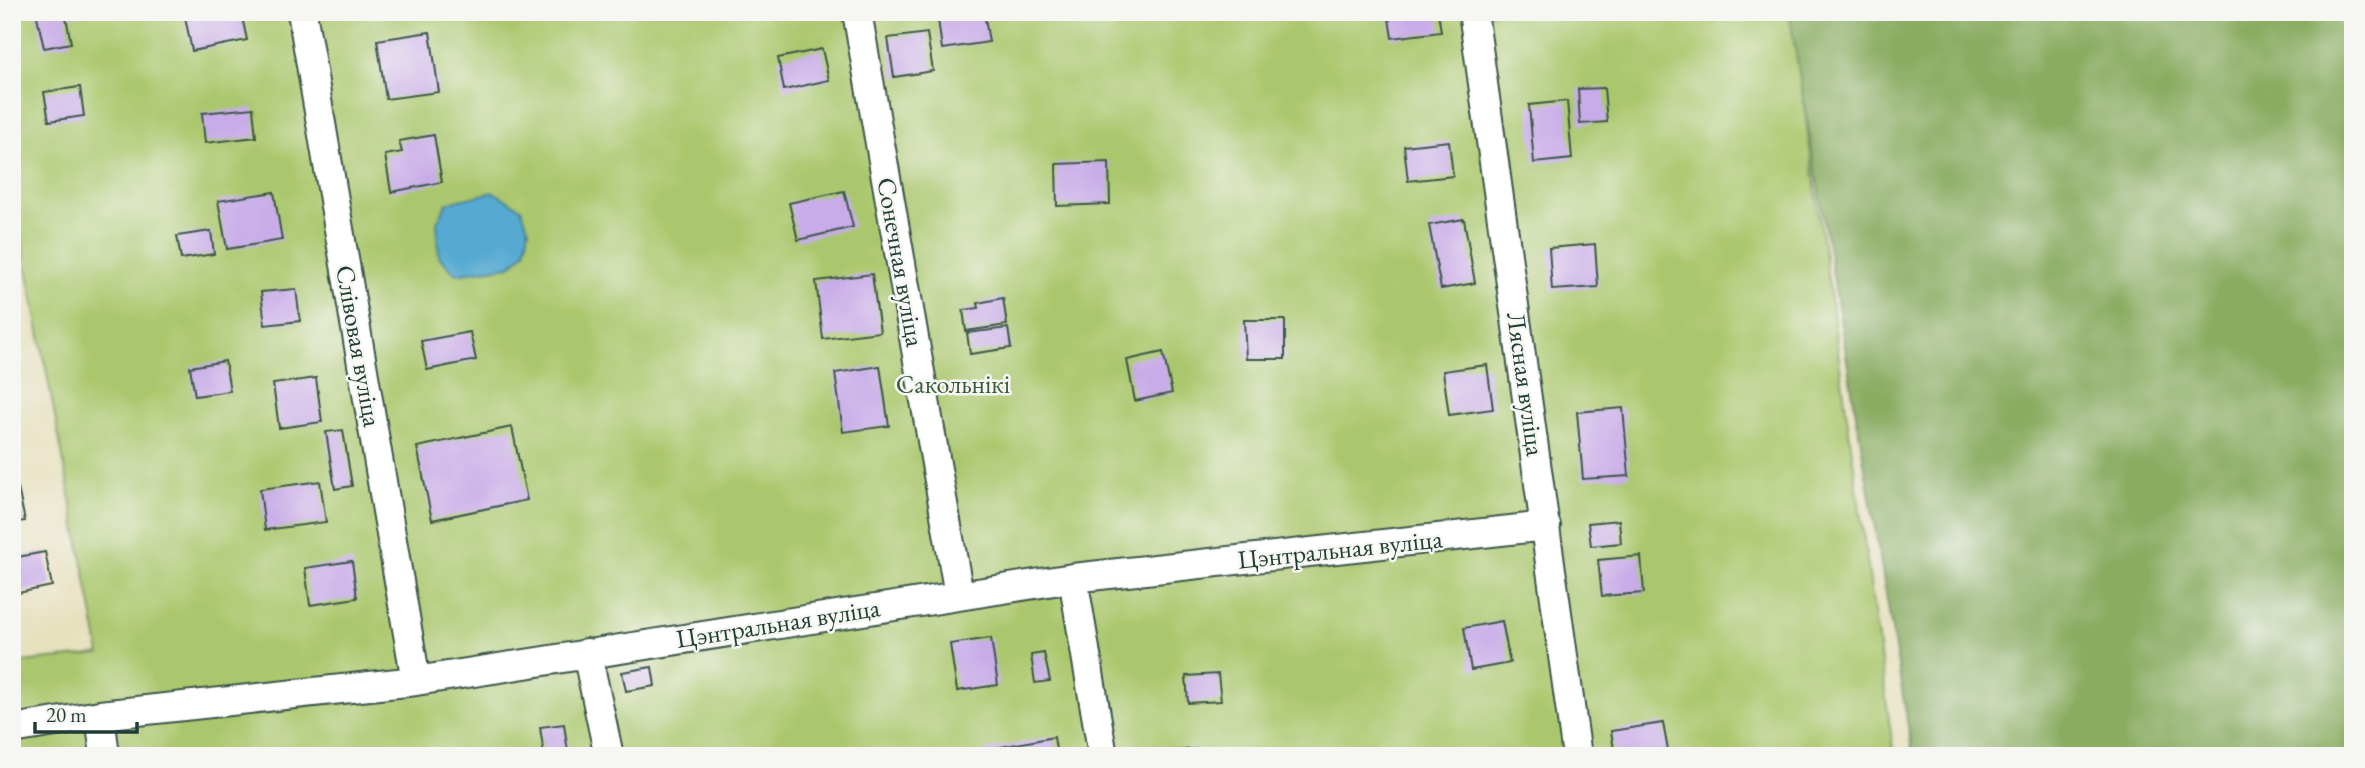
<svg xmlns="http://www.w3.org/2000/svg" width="2365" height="768" viewBox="0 0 2365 768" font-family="'EB Garamond',serif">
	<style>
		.green { fill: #abc76d; stroke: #658250; stroke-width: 2 }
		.forest { fill: #88ac60; stroke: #54744a; stroke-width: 2 }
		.water { fill: #56aad2; stroke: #3a7483; stroke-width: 2 }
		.building { fill: #c8abe8 }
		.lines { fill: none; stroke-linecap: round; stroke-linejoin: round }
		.minor-casing { stroke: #3d5649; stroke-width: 32 }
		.minor { stroke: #fff; stroke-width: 28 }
		.labels { text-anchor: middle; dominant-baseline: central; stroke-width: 5; stroke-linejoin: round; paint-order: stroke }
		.street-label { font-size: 26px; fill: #1f3d34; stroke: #f6f6f2 }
		.park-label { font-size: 26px; fill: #3b593f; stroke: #f6f6f2 }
	</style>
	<rect width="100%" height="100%" fill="#f6f6f2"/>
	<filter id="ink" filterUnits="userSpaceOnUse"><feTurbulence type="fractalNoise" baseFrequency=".0143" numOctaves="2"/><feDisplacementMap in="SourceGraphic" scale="14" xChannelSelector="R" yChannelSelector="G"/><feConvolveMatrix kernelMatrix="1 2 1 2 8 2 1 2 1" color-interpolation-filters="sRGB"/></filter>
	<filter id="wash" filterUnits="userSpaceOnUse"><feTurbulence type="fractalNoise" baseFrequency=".00686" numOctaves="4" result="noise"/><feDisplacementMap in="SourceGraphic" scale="28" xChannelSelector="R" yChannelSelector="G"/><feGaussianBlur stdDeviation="1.57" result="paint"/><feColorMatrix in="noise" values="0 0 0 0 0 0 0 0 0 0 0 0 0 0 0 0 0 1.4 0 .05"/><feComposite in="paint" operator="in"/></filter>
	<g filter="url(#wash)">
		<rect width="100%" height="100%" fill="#e7e1bf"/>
		<!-- green -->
		<path class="green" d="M12,12H1791L1894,756H12V663L100,654L12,189Z"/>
		<!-- forest -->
		<path class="forest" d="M1789,12H2353V756H1913Z"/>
		<!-- water -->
		<path class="water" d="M493,192L521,208L529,230L525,252L510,266L456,274L439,257L437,222L447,203Z"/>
		<g id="blocks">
			<!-- building -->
			<path class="building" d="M36,12H85V14L66,17L71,43L44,48Z
				M184,12H241L247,40L192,51Z
				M937,12H984L989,42L942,49Z
				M1388,12H1438L1441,32L1392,38Z
				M430,32L439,92L386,99L377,40Z
				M927,33L933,71L894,77L888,38Z
				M822,49L829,80L784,90L778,58Z
				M80,87L84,116L49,121L44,92Z
				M1604,88L1607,122L1580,124L1578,89Z
				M1567,101L1572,159L1534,163L1529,105Z
				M253,108L256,137L205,143L202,113Z
				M434,135L442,182L391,192L385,155L402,152L399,141Z
				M1449,141L1453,176L1408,181L1404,146Z
				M1109,162L1110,204L1057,206L1056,164Z
				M844,191L853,227L798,240L789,203Z
				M274,192L282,240L227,249L218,201Z
				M1464,219L1475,283L1441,289L1429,225Z
				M211,231L214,254L181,259L177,236Z
				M1595,244L1598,287L1552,290L1549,248Z
				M872,274L880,332L823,339L816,281Z
				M296,289L300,321L265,325L261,292Z
				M1003,298L1007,325L966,331L963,310L979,308L978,303Z
				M1244,320H1285V359H1246Z
				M1008,328L1011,348L970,354L967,333Z
				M470,332L476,360L427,370L421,341Z
				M1163,352L1172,393L1135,401L1127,360Z
				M225,361L230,391L195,396L190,367Z
				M1487,365L1493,409L1449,415L1443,371Z
				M880,366L889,426L843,432L835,373Z
				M316,378L322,422L279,428L273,384Z
				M1623,408L1629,476L1583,479L1577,412Z
				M512,427L527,500L432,520L417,447Z
				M343,430L352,486L335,489L326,432Z
				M12,460L25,521L12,523Z
				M320,481L326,522L265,530L260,489Z
				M1619,520L1621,543L1591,546L1588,523Z
				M45,552L52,586L13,594L12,558Z
				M1641,556L1644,593L1602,596L1598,560Z
				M352,561L357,598L310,605L305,568Z
				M1502,621L1510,663L1471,670L1464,628Z
				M991,638L998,685L957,691L950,644Z
				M1044,653L1050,681L1035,683L1031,655Z
				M652,667L655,686L626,691L622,672Z
				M1218,674L1221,701L1188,703L1186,676Z
				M1663,723L1669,756H1615L1611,731Z
				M564,724L568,752L544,755L540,727Z
				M1054,737L1057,756H986L985,750Z
				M1196,749L1197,756H1155V752Z
				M231,752V756H213V754Z"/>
		</g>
	</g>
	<g filter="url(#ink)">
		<use href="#blocks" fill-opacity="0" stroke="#3d5649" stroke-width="2"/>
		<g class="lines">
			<defs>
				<path id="minor" d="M302,12L416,681
					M857,12L959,595
					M1473,12L1577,756
					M1073,578L1103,756
					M587,653L609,756
					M100,715L105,756
					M12,729L100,715L416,681L1073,578L1546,526"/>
			</defs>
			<!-- minor casing -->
			<use href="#minor" class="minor-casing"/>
			<!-- minor -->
			<use href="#minor" class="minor"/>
		</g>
	</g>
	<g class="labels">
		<!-- street labels -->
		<g class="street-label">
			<text transform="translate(901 262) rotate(80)">Сонечная вуліца</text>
			<text transform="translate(359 346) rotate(80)">Слівовая вуліца</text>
			<text transform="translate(1526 384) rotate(82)">Лясная вуліца</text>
			<text transform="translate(1340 549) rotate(-6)">Цэнтральная вуліца</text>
			<text transform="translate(778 623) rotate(-9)">Цэнтральная вуліца</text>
		</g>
		<!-- park labels -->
		<g class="park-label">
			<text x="953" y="384">Сакольнікі</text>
		</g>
	</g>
	<!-- margin -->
	<rect width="2365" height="768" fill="none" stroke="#f6f6f2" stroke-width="42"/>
	<!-- scale -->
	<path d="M35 722v10h102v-10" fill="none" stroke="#1f3d34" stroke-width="3.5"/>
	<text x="46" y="722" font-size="21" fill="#1f3d34" stroke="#f6f6f2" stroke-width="5" paint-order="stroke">20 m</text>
</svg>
